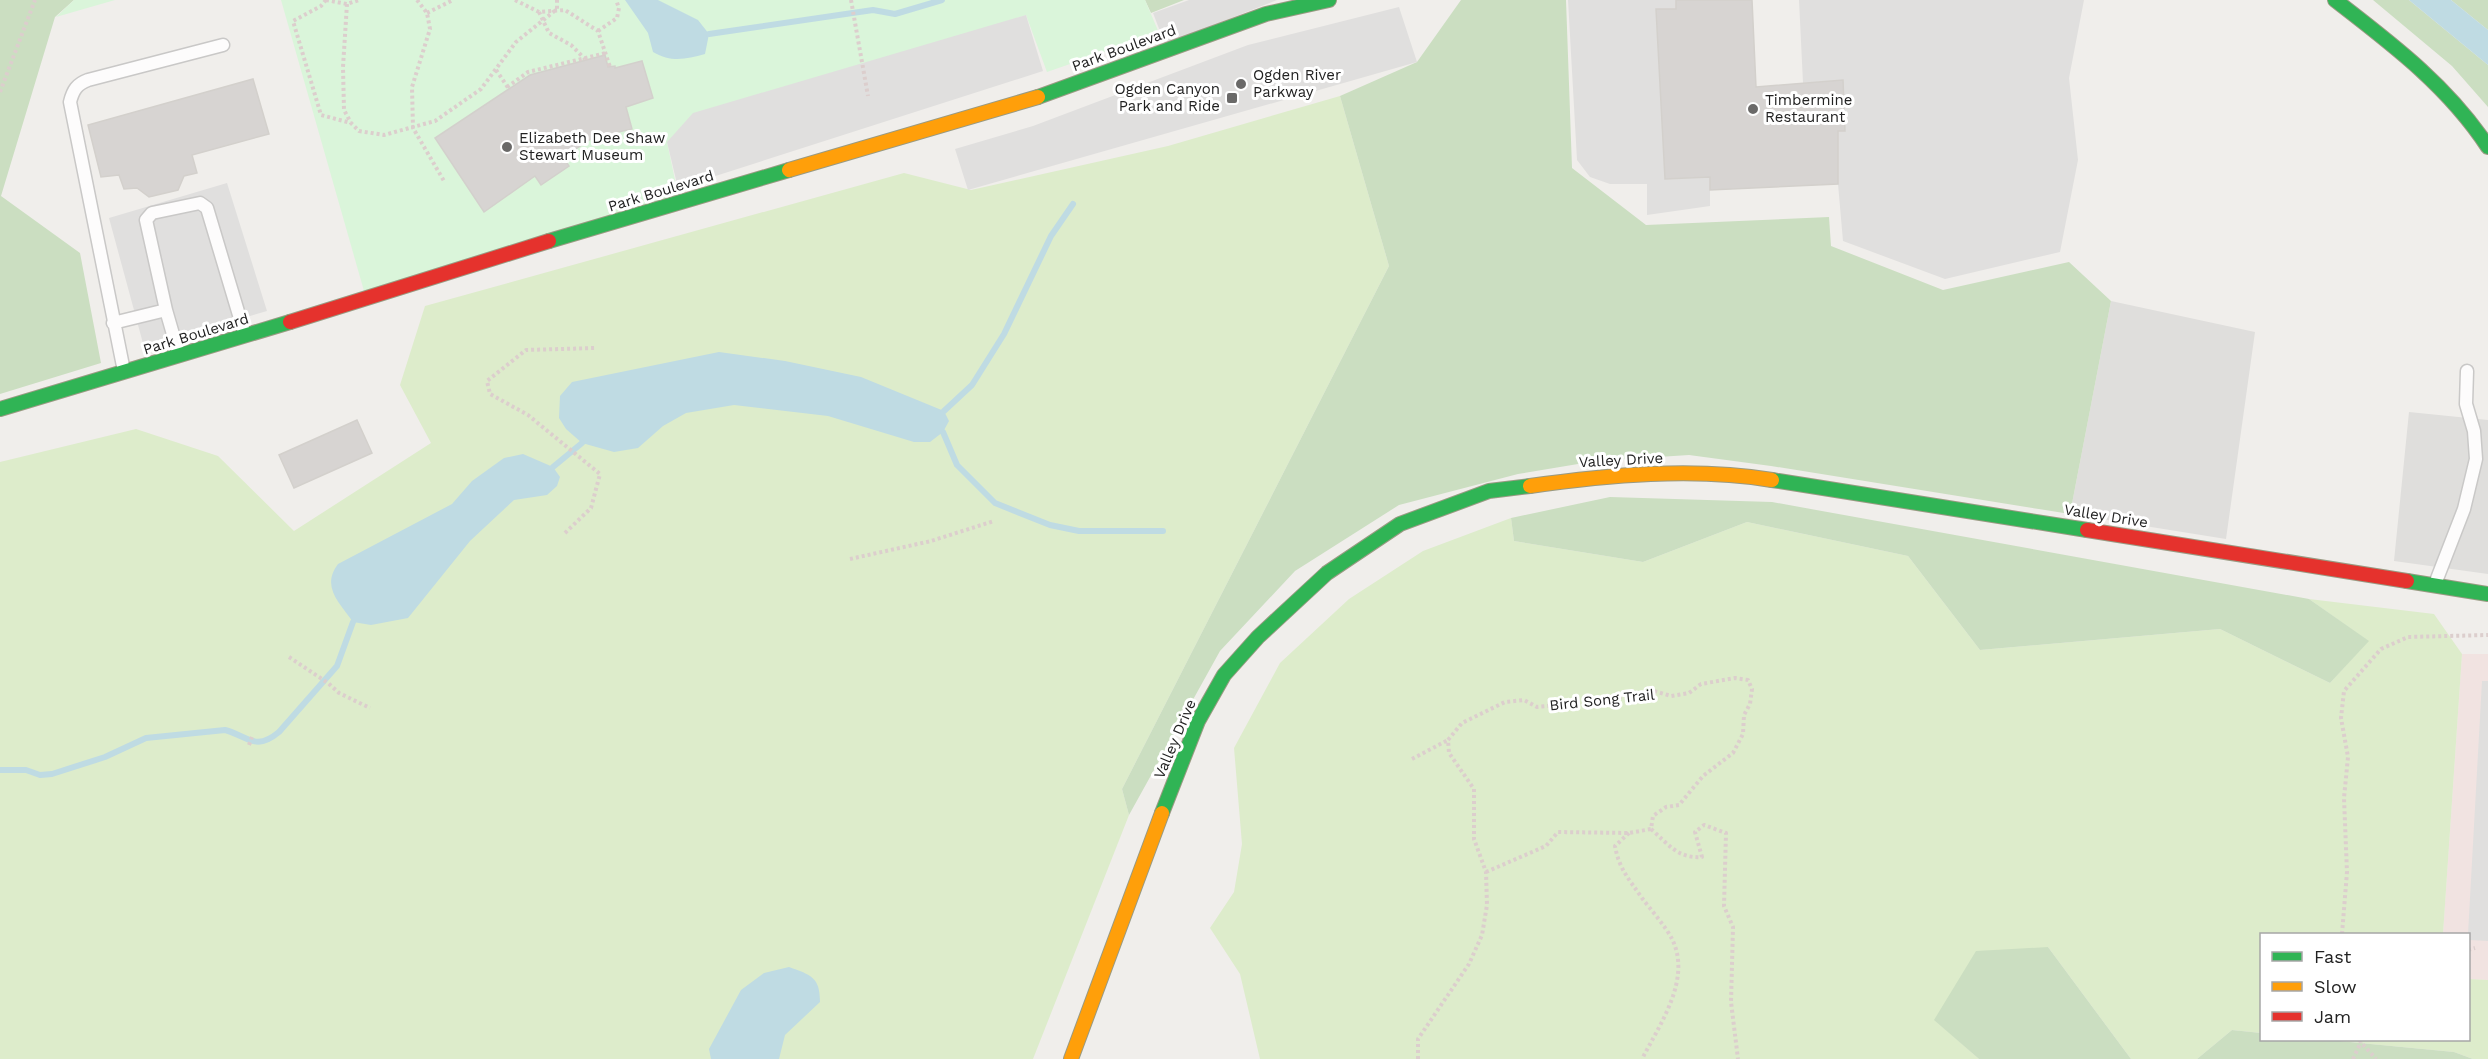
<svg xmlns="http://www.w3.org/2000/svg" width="2488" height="1059" viewBox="0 0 2488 1059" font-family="'Work Sans',sans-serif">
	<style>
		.residential { fill: #dfdedc }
		.commercial { fill: #f1e3e1 }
		.grass { fill: #ddeccb }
		.forest { fill: #cbdec1 }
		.park { fill: #daf5da }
		.parking { fill: #e0dfde }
		.water { fill: #bfdbe3 }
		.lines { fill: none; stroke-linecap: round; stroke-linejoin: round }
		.stream { stroke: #bfdbe3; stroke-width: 6 }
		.building { fill: #d7d4d2; stroke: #d3d0cc; stroke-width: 1.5 }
		.lane-casing { stroke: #c9c8c7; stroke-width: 15 }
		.fast-casing { stroke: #999a82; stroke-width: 16 }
		.slow-casing { stroke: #999a82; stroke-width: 16 }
		.jam-casing { stroke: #999a82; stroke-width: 16 }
		.path { stroke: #dccecd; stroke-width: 4; stroke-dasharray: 3 3; stroke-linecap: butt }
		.lane { stroke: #fdfcfc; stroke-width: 12 }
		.fast { stroke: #30b455; stroke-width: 14 }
		.slow { stroke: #ff9f0a; stroke-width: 14 }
		.jam { stroke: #e5322d; stroke-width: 14 }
		.poi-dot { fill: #6a6968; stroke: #fff; stroke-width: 2 }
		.labels { text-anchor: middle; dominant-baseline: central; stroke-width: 6; stroke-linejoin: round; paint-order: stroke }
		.street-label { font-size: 15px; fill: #222; stroke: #fff }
		.poi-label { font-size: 15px; fill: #222; stroke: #fff; text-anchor: start }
	</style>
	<rect width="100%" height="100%" fill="#f0eeeb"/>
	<!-- residential -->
	<path class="residential" d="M2111,301L2255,332L2226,539L2070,514Z
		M2409,412L2488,420V574L2394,561Z"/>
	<!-- commercial -->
	<path class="commercial" d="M2462,654H2488V980L2469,979L2468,934H2443Z"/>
	<!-- grass -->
	<path class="grass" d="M1340,96L1389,266L1122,789L1129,815L1033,1059H0V462L136,429L218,456L294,531L431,443L400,385L425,306L904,173L971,190L1168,146Z
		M1511,518L1514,541L1643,562L1747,522L1908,556L1980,650L2220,629L2330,683L2368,641L2309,599L2434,614L2462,654L2443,934H2262L2261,1033L2232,1030L2197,1059H2131L2048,947L1935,1020L1979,1059H1260L1240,974L1210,928L1234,892L1242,844L1234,748L1280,663L1349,599L1423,551Z
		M2469,979L2488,980V1059H2473L2454,1052L2329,1040H2468Z"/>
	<!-- forest -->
	<path class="forest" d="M0,0H74L55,17L1,196L80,253L101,363L0,394Z
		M1145,0H1184L1151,13Z
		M1461,0H1566L1572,168L1646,225L1829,217L1831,246L1943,290L2069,262L2111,301L2070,514L1771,466L1689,455L1596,461L1518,474L1399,505L1295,571L1220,651L1129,815L1122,789L1389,266L1340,96L1417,62Z
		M2373,0H2409L2488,65V107L2452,66Z
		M2451,0H2488V30Z
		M1610,497L1772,502L2309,599L2369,641L2330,683L2220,629L1980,650L1908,556L1747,522L1643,562L1514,541L1511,518Z
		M2048,947L2131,1059H1979L1934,1020L1976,951Z
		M2232,1030L2261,1033L2262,1040H2329L2454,1052L2473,1059H2197Z"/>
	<!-- park -->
	<path class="park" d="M74,0H115L56,17Z
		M281,0H1145L1159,33L1047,72L1026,15L667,142L679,199L364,291Z"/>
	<!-- parking -->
	<path class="parking" d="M1189,0H1277L1165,44L1153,13Z
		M1568,0H1688L1676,9L1656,10L1665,179L1710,177V206L1647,215V184H1610L1590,177L1577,160Z
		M1799,0H2084L2069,78L2078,160L2060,252L1945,279L1843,241L1838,184V131L1843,80L1803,83Z
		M1399,7L1417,62L968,190L955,149L1033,126L1248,45Z
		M1026,15L1043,71L678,188L667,142L693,113Z
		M227,183L267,311L144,347L109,218Z
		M2482,681H2488V941L2469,940L2468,934Z"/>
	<!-- water -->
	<path class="water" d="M625,0H658L698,20L709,34L705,54C686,59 672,63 653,52L648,33Z
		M2409,0H2451L2488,30V65Z
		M719,352L785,361L861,377L944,411L949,421L943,432L930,442H914L828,416L734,405L686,413L663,426L638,448L614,452L582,443L566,429L559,418L560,396L572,382Z
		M523,454L553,467L560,477L557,486L547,495L514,500L470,541L408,618L371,625L353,622C339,602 321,587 338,564L452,504L472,481L504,458Z
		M789,967C811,975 820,977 820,1002L785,1035L779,1059H711L709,1049L741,990L764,973Z"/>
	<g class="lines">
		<!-- stream -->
		<path class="stream" d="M709,34L873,10L895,14L942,0
			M944,411L972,385L1004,334L1051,236L1073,204
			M943,432L957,465L995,503L1050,525L1079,531H1163
			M553,467L582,443
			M0,770H26L40,775L52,774L105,757L146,738L225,730C248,736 255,752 279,732L337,666L353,622"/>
	</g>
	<!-- building -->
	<path class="building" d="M1676,0H1752L1756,87L1843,80L1845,131H1838V184L1710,190V177L1665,179L1656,9H1676Z
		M605,55L608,67L615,66V68L642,61L653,98L626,107L632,129L618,132V135L594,137L563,157L569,166L541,185L535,176L484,212L435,138L530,75Z
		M253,79L269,134L192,155L197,173L184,176L178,190L149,197L137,188L124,189L119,175L101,177L88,125Z
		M357,420L372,453L294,488L279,455Z"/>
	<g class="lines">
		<defs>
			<path id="lane" d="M166,310L179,355
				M113,323L166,310L146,220L152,213L200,203L207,208L245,335
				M124,371L70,102C73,90 77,84 88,80L223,45
				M2435,584L2464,509L2476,459L2474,431L2466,404L2467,371"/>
			<path id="fast" d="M2335,0C2392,44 2448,86 2488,147
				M1038,97L1266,14L1329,0
				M549,241L789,170
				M0,409L290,322
				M1772,480L2087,530
				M2407,581L2488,594
				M1162,813L1198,721L1224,675L1258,637L1327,573L1400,524L1489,491L1530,486"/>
			<path id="slow" d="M789,170L1038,97
				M1530,486C1607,475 1694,467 1772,480
				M1071,1059L1162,813"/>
			<path id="jam" d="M290,322L549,241
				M2087,530L2407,581"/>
		</defs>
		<!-- lane casing -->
		<use href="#lane" class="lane-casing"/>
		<!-- fast casing -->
		<use href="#fast" class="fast-casing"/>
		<!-- slow casing -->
		<use href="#slow" class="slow-casing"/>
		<!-- jam casing -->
		<use href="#jam" class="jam-casing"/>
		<!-- path -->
		<path class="path" d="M326,0L321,6L293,21L321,115L351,123
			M326,0L347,4L359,0
			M417,0L427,13L430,29L412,87L413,128L444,181
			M515,0L539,12L565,10L598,31L610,67
			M851,0L868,96
			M347,4L343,67L344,110L351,123L359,131L384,135L435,121L481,89L516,42L557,9V0
			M539,12L549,33L571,45L585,59
			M427,13L453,0
			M598,31L617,18L619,8L616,0
			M496,70L509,89
			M507,87L528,72L606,53
			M0,92L35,0
			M565,533L591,508L600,474L528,415L490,394L487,381L526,350L595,348
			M850,559L931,541L994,521
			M289,657L328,683L339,693L370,708
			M249,745L252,737
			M1412,759L1448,740
			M1629,833L1615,846C1619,869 1629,879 1642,898C1651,910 1666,927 1672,939C1692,979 1660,1024 1642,1059
			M1486,872L1546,846L1558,832L1629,833L1651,829
			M2342,934L2347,872L2344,798L2348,757L2341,718L2344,691L2381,649L2408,637L2488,635
			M2468,950L2475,948
			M2359,1040L2376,1059
			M1418,1059V1039L1469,964L1482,935L1487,905L1486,872L1474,839V789L1449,753L1448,740L1462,723L1505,702L1524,700L1537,707L1606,700L1654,691L1671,696L1689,693L1701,684L1735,678L1748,680L1752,689L1750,704L1744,715L1743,734L1733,753L1703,776L1679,805L1666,807L1653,816L1651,829C1668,844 1678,859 1702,857L1695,832L1704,825L1726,833L1724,906L1733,927L1731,1002L1738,1059
			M2353,1059L2361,1042"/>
		<!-- lane -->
		<use href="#lane" class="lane"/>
		<!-- fast -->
		<use href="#fast" class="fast"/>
		<!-- slow -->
		<use href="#slow" class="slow"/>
		<!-- jam -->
		<use href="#jam" class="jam"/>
	</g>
	<!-- markers -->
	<g class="poi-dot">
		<circle cx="1241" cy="84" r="6"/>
		<rect x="1226" y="92" width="12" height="12" rx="3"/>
		<circle cx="1753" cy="109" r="6"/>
		<circle cx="507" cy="147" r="6"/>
	</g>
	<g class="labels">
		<!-- street labels -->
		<g class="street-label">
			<text transform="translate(1124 48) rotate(-20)">Park Boulevard</text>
			<text transform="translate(661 191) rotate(-17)">Park Boulevard</text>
			<text transform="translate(196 334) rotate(-17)">Park Boulevard</text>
			<text transform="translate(1621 460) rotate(-3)">Valley Drive</text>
			<text transform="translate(2106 516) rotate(9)">Valley Drive</text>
			<text transform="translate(1602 700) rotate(-6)">Bird Song Trail</text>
			<text transform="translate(1175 739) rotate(-67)">Valley Drive</text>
		</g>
		<!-- poi labels -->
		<g class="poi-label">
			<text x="1253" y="75">Ogden River<tspan x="1253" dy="17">Parkway</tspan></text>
			<text x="1220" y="89" text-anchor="end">Ogden Canyon<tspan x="1220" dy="17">Park and Ride</tspan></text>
			<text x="1765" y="100">Timbermine<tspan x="1765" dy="17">Restaurant</tspan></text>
			<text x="519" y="138">Elizabeth Dee Shaw<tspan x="519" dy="17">Stewart Museum</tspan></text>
		</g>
	</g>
	<!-- legend -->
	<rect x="2260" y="933" width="210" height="108" fill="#ffffff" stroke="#a7a7a7" stroke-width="1.5"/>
	<rect x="2272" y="952" width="30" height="9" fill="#30b455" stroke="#a7a7a7" stroke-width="1.5"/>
	<text x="2314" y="963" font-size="18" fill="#222222">Fast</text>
	<rect x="2272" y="982" width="30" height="9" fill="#ff9f0a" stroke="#a7a7a7" stroke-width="1.5"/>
	<text x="2314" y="993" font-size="18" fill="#222222">Slow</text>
	<rect x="2272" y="1012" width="30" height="9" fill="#e5322d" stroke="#a7a7a7" stroke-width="1.5"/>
	<text x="2314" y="1023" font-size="18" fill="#222222">Jam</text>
</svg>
